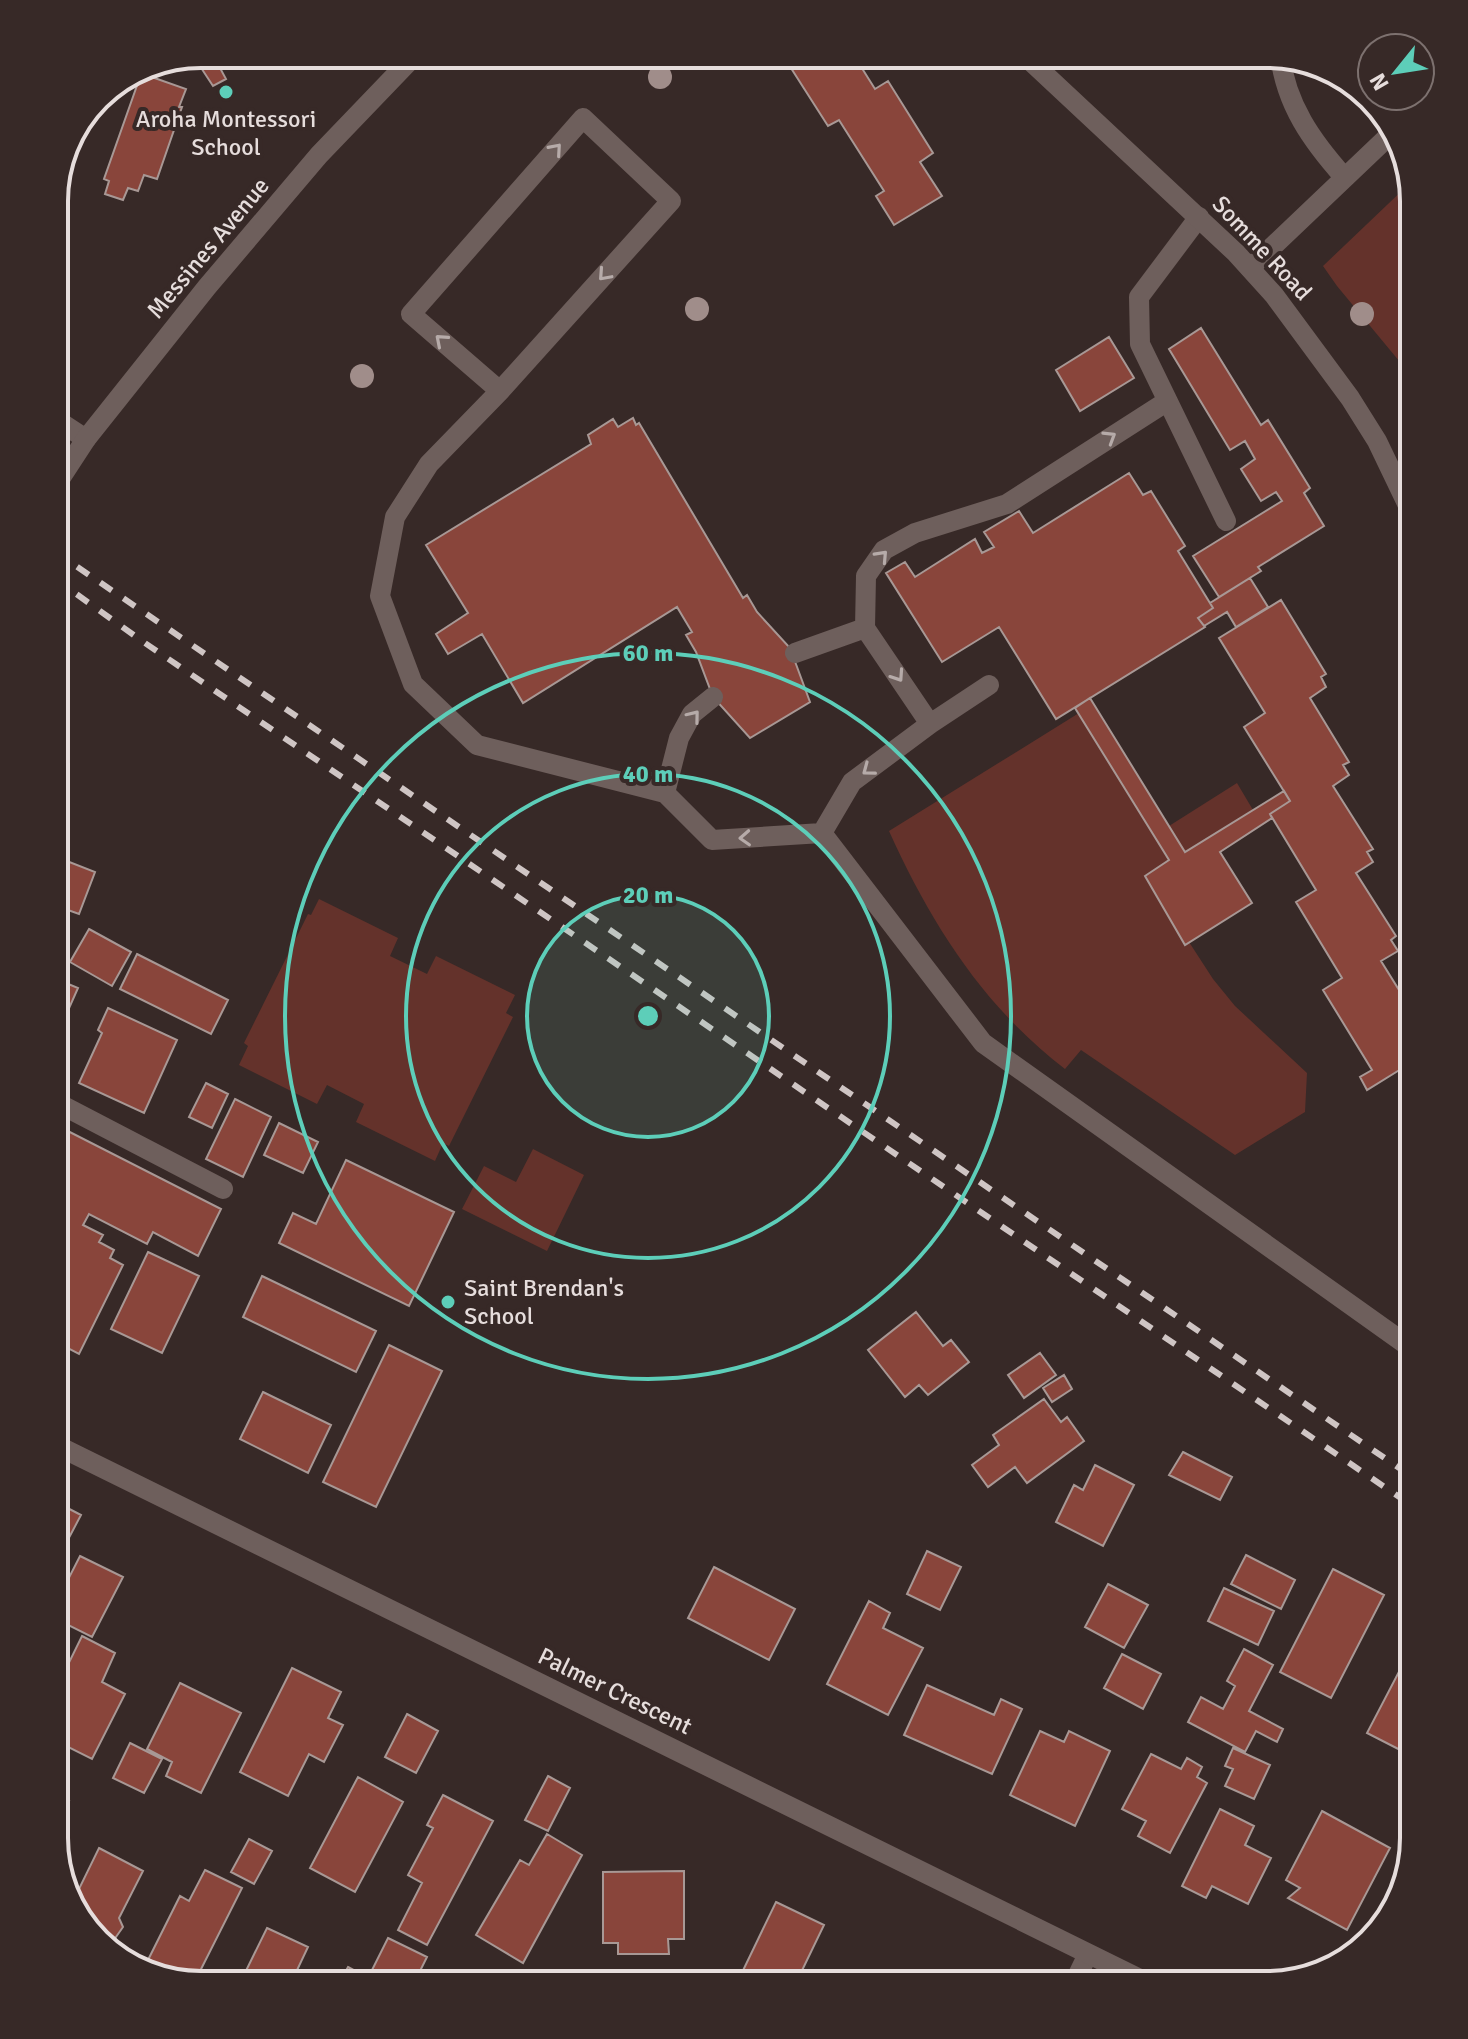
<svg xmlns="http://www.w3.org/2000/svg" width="1468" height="2039" viewBox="0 0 1468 2039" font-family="Signika,sans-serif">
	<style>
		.green { fill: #64322b }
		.building { fill: #89453b; stroke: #a89895; stroke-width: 2 }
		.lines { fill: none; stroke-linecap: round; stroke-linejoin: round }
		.service { stroke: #6e5f5c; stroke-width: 20 }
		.minor { stroke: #6e5f5c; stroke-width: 20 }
		.tertiary { stroke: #6e5f5c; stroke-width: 20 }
		.rail { stroke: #cfc5c4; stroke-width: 6; stroke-dasharray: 14 14; stroke-linecap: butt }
		.tree { fill: #a08d8a }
		.oneway { stroke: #b6aba9 }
		.ring { fill: none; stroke: #5dceb9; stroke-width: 4 }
		.poi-dot { fill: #5dceb9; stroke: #372927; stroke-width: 3 }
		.labels { text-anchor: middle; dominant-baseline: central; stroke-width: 8; stroke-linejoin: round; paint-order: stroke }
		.poi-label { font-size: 24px; fill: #e6dddc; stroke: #372927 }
		.street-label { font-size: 24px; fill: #e6dddc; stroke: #372927 }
		.rim { fill: none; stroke: #e6dddc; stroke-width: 4 }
		.centre { fill: #5dceb9; stroke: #372927; stroke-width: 4 }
		.ring-label { font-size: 24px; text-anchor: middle; font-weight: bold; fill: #5dceb9; stroke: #372927; stroke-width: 8; stroke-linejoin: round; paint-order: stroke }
	</style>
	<rect width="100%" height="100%" fill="#372927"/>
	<!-- green -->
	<path class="green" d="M1409,184L1414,201V379L1337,286L1323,266Z
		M1079,713L1169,860L1145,876L1185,944L1189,942L1213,979L1235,1006L1307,1073L1305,1112L1235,1155L1081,1050L1065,1069C984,1007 931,924 889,831Z
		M1237,783L1253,810L1185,852L1169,826Z
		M319,899L398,938L390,956L427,974L436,956L515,995L506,1013L513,1017L449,1146L443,1143L435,1161L356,1122L364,1104L327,1085L317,1104L239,1065L248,1046L244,1043L308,914L311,915Z
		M533,1149L584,1175L547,1251L462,1209L484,1166L516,1182Z"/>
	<!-- building -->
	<path class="building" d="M201,54H245L220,68L226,79L213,86L194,57Z
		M782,54H853L875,89L888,81L933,153L920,162L942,196L894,225L876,196L884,191L839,120L828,126Z
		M146,75L186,89L179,107H182L157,179L144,175L138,191L128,188L123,200L105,194L109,181L104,179L140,77Z
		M1201,328L1261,425L1268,420L1310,488L1304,493L1324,526L1258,567L1261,571L1219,597L1193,556L1282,501L1276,492L1261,501L1241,469L1255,459L1245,441L1230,450L1169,349Z
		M1109,337L1134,378L1080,411L1056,370Z
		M633,418L636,425L639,423L743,598L747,595L757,612L790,648L810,702L750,738L713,697L696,652L686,635L692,632L677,607L523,703L482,634L448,654L436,634L468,613L426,545L591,444L588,435L613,419L618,427Z
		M1129,473L1143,495L1151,491L1185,546L1178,551L1213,608L1198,618L1205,627L1056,719L999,627L942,662L886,573L905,562L915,577L975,539L982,553L994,547L984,532L1019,511L1033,533Z
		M1250,578L1268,607L1236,627L1227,612L1204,626L1198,618L1213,608L1210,603Z
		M1281,600L1326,674L1321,677L1326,687L1310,698L1349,762L1343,765L1349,775L1333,786L1373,849L1367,852L1373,862L1356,873L1396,936L1391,940L1398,951L1381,961L1414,1014V1046L1408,1049L1414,1061L1367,1090L1360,1077L1372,1070L1323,990L1342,978L1296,902L1316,890L1270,814L1290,801L1244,727L1265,713L1219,638Z
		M1090,698L1185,852L1284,791L1290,801L1270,814L1272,818L1220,852L1252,903L1185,945L1145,876L1169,860L1075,708Z
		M54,703L63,707L54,725Z
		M54,856L95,872L79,914L54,905Z
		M89,929L131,952L112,986L70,962Z
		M137,954L228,1000L211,1034L120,989Z
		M54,978L78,988L58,1033L54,1031Z
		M108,1008L177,1040L144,1113L79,1083L102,1033L98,1030Z
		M206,1083L228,1094L212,1128L189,1117Z
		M235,1099L271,1117L243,1177L206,1159Z
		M279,1123L318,1142L303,1173L264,1155Z
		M54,1124L221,1209L198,1256L153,1232L147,1244L89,1214L83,1225L103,1235L99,1242L114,1250L110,1258L123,1265L79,1354L54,1341V1246L62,1230L54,1226Z
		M346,1160L454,1212L409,1306L279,1243L293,1213L316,1224Z
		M148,1252L199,1276L162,1353L111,1329Z
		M262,1276L376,1331L356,1372L243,1317Z
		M916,1312L943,1346L951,1340L969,1362L928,1395L919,1385L905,1397L868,1350Z
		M389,1345L442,1371L376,1507L323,1482Z
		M1040,1353L1056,1375L1024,1398L1008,1375Z
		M1064,1375L1072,1389L1052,1402L1043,1388Z
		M263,1392L331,1425L308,1473L240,1439Z
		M1044,1399L1061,1422L1067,1417L1084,1441L1027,1483L1015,1467L988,1487L972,1465L999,1445L993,1435Z
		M1183,1452L1232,1477L1220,1500L1169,1475Z
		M1095,1465L1134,1485L1103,1546L1056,1522L1074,1485L1083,1490Z
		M54,1501L81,1515L54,1566Z
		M927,1551L961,1567L940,1610L907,1594Z
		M1246,1555L1295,1580L1281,1609L1231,1584Z
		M80,1556L123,1577L92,1637L54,1618V1607Z
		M714,1567L795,1609L769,1660L688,1618Z
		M1333,1569L1384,1595L1331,1698L1280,1672Z
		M1108,1584L1148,1605L1124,1648L1085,1627Z
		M1224,1588L1274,1611L1258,1645L1208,1621Z
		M869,1601L890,1613L883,1628L923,1648L888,1715L827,1684Z
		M82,1636L115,1653L102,1682L125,1694L92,1759L54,1740V1693Z
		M1414,1643V1757L1367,1733Z
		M1244,1649L1273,1665L1249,1711L1283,1729L1277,1742L1256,1731L1245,1752L1188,1722L1201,1697L1223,1709L1235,1686L1227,1681Z
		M1122,1654L1161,1674L1143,1709L1104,1688Z
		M292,1668L341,1692L328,1718L343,1725L324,1762L309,1754L288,1796L240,1772Z
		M180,1683L241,1713L201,1793L166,1776L172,1762L147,1749Z
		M927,1685L994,1715L1001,1699L1022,1709L992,1774L904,1735Z
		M407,1714L438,1731L416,1773L385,1757Z
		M1040,1731L1064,1742L1069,1731L1110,1751L1075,1826L1010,1795Z
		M130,1743L162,1759L144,1793L113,1778Z
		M1233,1748L1270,1765L1254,1799L1225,1786L1233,1769L1225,1766Z
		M1151,1754L1181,1769L1187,1758L1202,1767L1197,1777L1207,1783L1170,1853L1138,1836L1146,1821L1122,1809Z
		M548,1776L570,1788L548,1831L525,1820Z
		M358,1777L403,1802L355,1892L310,1868Z
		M54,1793L69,1801L54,1829Z
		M443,1795L493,1821L427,1945L398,1930L422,1883L408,1875L433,1828L427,1825Z
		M1220,1809L1254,1826L1245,1845L1271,1858L1248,1904L1212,1886L1206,1898L1182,1886Z
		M1322,1811L1390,1848L1347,1930L1288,1898L1300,1888L1286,1880Z
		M547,1834L582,1855L523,1963L476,1935L520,1860L529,1865Z
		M249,1839L272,1851L254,1884L231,1872Z
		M99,1848L143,1871L119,1918L123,1927L109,1947L74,1912L66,1883L79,1889Z
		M205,1870L242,1888L193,1985L143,1970L180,1896L189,1901Z
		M684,1871V1939H668L669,1954H618V1943H603V1872Z
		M1403,1877L1394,1912L1376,1930Z
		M776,1902L824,1925L795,1985H736Z
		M267,1928L308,1947L290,1985H239Z
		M388,1938L427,1957L413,1985H391L370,1974Z
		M348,1967L381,1985H338Z
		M641,1976L656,1985H636Z"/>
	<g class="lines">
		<!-- service -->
		<path class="service" d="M1280,55C1286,105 1312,141 1344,177
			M1199,217L1139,297L1140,344L1226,521
			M1250,268L1395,130
			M500,391L411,314L583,118L671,201L500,391L429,464L395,517L380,596L413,684L477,745L665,793L712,840L822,833
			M795,653L865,628
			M930,724L865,628L866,576L884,550L915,533L1007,504L1166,402
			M665,793L679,738L692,714L713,697
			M822,833L983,1043L1414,1350
			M822,833L852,782L930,724L989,685
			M1073,1985L1088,1954"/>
		<!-- minor -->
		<path class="minor" d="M54,418L86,439
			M54,1101L223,1189
			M54,1444L1152,1985"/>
		<!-- tertiary -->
		<path class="tertiary" d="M1023,54L1236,253L1274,295L1350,398L1377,441L1414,518
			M54,488L86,439L207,287L319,155L416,54"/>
		<!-- rail -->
		<path class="rail" d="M54,551L1414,1478
			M54,578L142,641L1414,1507"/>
	</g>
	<!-- trees -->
	<g class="tree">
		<circle cx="660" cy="77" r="12"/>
		<circle cx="697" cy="309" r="12"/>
		<circle cx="1362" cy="314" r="12"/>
		<circle cx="362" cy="376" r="12"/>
	</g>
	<!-- one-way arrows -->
	<defs><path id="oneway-chevron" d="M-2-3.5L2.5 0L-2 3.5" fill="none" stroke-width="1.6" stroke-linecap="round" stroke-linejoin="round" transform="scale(2)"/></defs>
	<g class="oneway">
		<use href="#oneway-chevron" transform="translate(556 149) rotate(-49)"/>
		<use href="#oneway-chevron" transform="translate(604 275) rotate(132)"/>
		<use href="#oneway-chevron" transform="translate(441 340) rotate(-139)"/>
		<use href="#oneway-chevron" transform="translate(1110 437) rotate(-32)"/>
		<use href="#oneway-chevron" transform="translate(882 556) rotate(-47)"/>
		<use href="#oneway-chevron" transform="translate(898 676) rotate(56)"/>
		<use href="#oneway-chevron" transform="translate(694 716) rotate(-51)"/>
		<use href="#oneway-chevron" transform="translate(868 770) rotate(143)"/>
		<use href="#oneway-chevron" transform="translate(745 838) rotate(177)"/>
	</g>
	<!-- distance rings -->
	<circle cx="648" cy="1016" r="121" fill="#5dceb9" fill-opacity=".12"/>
	<g class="ring">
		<circle cx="648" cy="1016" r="121"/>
		<circle cx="648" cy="1016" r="242"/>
		<circle cx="648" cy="1016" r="363"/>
	</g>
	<!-- markers -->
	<g class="poi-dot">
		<circle cx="226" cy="92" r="8"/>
		<circle cx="448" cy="1302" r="8"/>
	</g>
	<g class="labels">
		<!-- poi labels -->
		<g class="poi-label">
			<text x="226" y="119">Aroha Montessori<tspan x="226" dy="28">School</tspan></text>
			<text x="464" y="1288" text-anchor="start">Saint Brendan's<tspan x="464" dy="28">School</tspan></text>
		</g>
		<!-- street labels -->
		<g class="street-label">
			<text transform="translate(208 248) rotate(-50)">Messines Avenue</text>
			<text transform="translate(1262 248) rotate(47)">Somme Road</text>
			<text transform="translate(615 1691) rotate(26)">Palmer Crescent</text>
		</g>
	</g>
	<!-- crop -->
	<path d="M0 0H1468V2039H0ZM201 68H1267A133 133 0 0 1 1400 201V1838A133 133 0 0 1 1267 1971H201A133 133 0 0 1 68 1838V201A133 133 0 0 1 201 68Z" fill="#372927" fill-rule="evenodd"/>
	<path class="rim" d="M201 68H1267A133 133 0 0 1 1400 201V1838A133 133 0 0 1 1267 1971H201A133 133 0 0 1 68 1838V201A133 133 0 0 1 201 68Z"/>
	<circle cx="648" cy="1016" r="12" class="centre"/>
	<g class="ring-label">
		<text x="648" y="661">60 m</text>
		<text x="648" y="782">40 m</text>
		<text x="648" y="903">20 m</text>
	</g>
	<!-- north arrow -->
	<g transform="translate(1396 72) rotate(240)"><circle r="38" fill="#372927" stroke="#7d716f" stroke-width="2"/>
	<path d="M0-6L14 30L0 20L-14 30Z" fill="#5dceb9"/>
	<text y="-12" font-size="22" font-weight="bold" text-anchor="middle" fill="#e6dddc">N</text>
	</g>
</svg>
